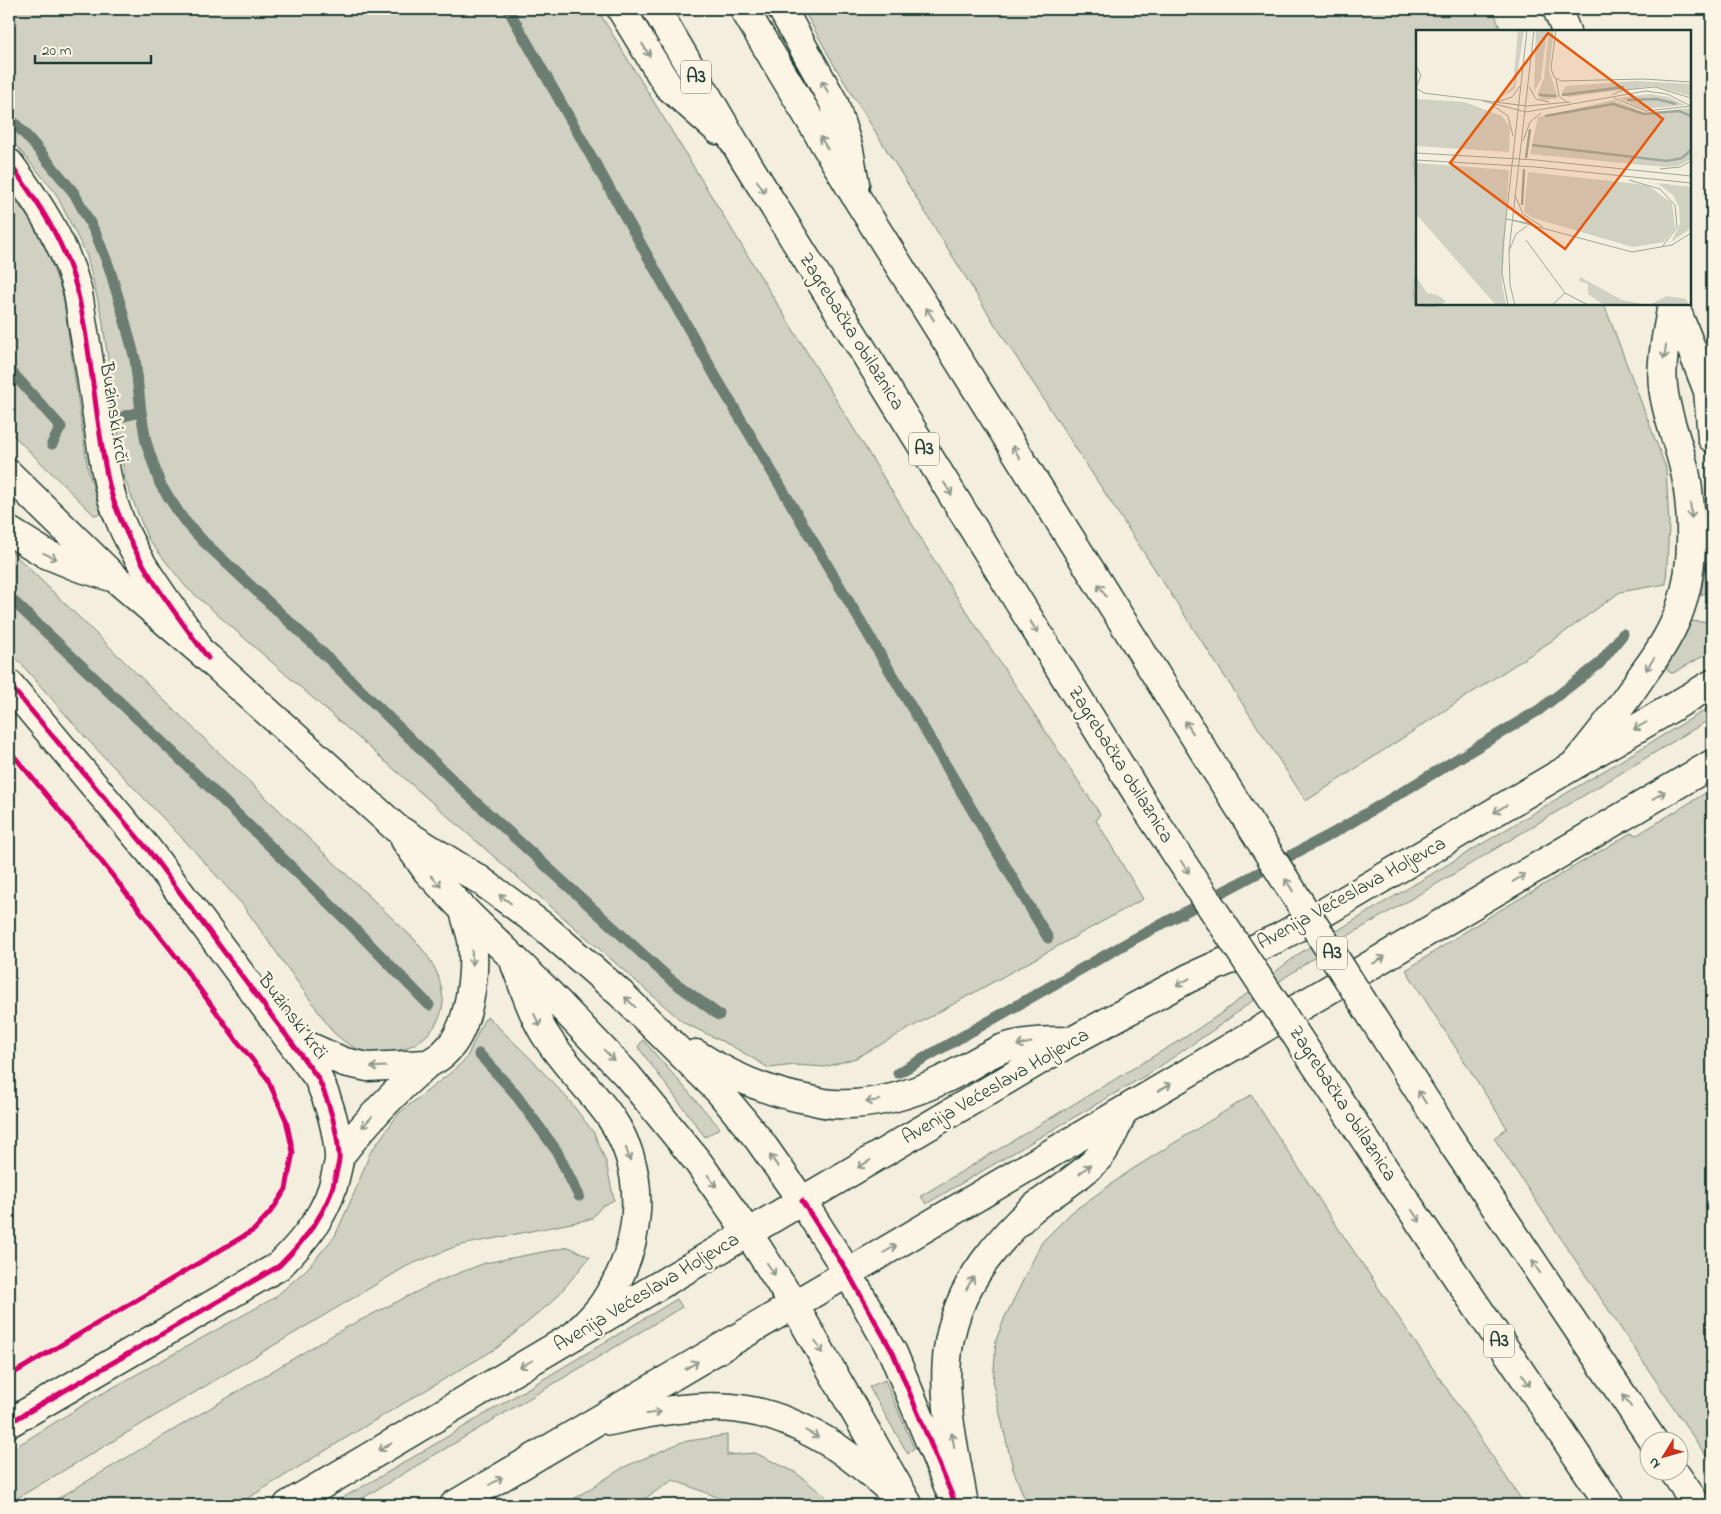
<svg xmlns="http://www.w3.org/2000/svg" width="1721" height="1514" viewBox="0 0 1721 1514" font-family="'Indie Flower',sans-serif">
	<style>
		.green { fill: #d0d1c2; stroke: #78877b }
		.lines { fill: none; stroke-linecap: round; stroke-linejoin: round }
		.stream { stroke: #6c7d72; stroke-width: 11 }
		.street-casing { stroke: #1f3d34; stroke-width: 31 }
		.secondary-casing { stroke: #1f3d34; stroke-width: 31 }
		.highway-casing { stroke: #1f3d34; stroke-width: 31 }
		.street { stroke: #fcf5e5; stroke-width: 28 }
		.secondary { stroke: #fcf5e5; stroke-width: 28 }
		.highway { stroke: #fcf5e5; stroke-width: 28 }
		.highway-bridge-casing { stroke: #1f3d34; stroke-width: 31; stroke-linecap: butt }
		.highway-bridge { stroke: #fcf5e5; stroke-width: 28 }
		.cycleway-casing { stroke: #fcf5e5; stroke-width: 8 }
		.cycleway { stroke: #d6006c; stroke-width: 5 }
		.oneway { stroke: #8e998c }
		.labels { text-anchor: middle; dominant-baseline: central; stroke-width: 5; stroke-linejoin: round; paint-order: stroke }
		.shield { fill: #fcf5e5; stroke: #617469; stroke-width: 1 }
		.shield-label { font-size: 19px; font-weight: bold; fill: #1f3d34 }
		.street-label { font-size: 20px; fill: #1f3d34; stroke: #fcf5e5 }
		.inset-river { fill: none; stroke: #a0a89b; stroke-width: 2.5 }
		.inset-road { fill: none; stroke: #9ea79a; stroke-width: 1 }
		.view { fill: #e8590c; fill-opacity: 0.15; stroke: #e8590c; stroke-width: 2.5 }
		.inset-edge { fill: none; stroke: #1f3d34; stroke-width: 2.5 }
	</style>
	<rect width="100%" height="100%" fill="#f3eede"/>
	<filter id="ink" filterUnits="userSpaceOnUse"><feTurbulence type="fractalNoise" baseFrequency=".02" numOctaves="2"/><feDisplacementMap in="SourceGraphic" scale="10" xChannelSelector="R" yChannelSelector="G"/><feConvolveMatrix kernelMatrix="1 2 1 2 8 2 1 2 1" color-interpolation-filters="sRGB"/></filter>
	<g filter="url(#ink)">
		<!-- green -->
		<path class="green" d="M9,9H597L953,591L1100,814L1096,820L1143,899L856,1058L825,1067L795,1065L769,1068L732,1046L684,1023L186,587L148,539L125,480L102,317L87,256L55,192L9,137Z
			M803,9H1493L1501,31H1417V304H1604L1666,468L1669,525L1666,584L1620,592L1562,634L1306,801L994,323L837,70Z
			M9,192L30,220L48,254L63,295L88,470L101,514L94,515L9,431Z
			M1712,543V589L1701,595L1708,552Z
			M9,549L166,702L414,939C429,957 438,968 442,992C442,995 444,1000 443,1003C440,1033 412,1051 384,1053C380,1053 374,1054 369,1053C354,1049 345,1043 333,1032L242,904L186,842L87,739L9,650Z
			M1712,619V651L1673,673L1669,672L1667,669L1668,663L1690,621L1702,622Z
			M1712,706V718L1452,875L1334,944L1271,987L1219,1026L1153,1071L926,1204L921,1196L1187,1036L1220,1014L1300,953Z
			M1712,789V1465L1494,1138L1507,1128L1406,970L1482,921L1631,833L1637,835Z
			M488,1017L530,1058L568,1099L594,1133L606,1162L614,1200L602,1206L591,1219L457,1246L407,1266L9,1503V1451L96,1397L274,1298L306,1270L335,1236L356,1189L370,1153L399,1113L449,1074L466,1059L484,1020Z
			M643,1040L720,1128L705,1137L638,1047Z
			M1251,1095L1332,1219L1525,1505H1027L1013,1469L993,1385L996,1340L1005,1317L1042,1242L1072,1212L1131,1170Z
			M569,1247L590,1257L555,1299L497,1348L367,1425L237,1505H47L343,1329L436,1282L485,1263Z
			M677,1299L682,1307L351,1505H330L390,1471Z
			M885,1380L914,1448L908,1454L869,1387Z
			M727,1435V1455L755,1453L795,1472L836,1505H738L673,1480L635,1505H564L624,1467L682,1442Z"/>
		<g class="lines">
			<!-- stream -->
			<path class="stream" d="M508,9L717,379L1048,938
				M9,117L32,142L74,193L96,234L109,267L122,310L135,359L141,412L146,442L160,484L183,519L203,541L329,659L468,795L670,979L719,1015
				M9,369L61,427
				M124,416L141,412
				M52,444L61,427
				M9,597L201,779L347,921L429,1005
				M479,1054L513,1091L556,1150L579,1196
				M898,1073L1134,939L1337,831L1539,710L1599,664L1623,634"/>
			<defs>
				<path id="street" d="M9,163C38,202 64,242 77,289C80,301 81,314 83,326C88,353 92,381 96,408C100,438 104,469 112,498C128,552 163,596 195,641
					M9,531L46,554L78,567L115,578
					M9,684L149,851L318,1078C329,1102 337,1128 339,1155C340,1161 337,1168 336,1174C329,1211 305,1240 279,1266L9,1423
					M292,1039L344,1062L368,1067L427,1064
					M339,1157C365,1123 394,1092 426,1065C432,1061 440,1058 445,1052C470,1030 476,972 472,940C470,930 466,920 464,910
					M802,1201L848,1273L893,1353L956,1505
					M748,1233L794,1305L908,1504"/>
				<path id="secondary" d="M610,1421C650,1412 706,1402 746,1410C778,1415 809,1430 836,1447C862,1464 884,1485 907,1505
					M288,1505L1072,1041L1189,978L1278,938L1325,912L1712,684
					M454,1505L1712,764
					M964,1505C949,1415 925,1343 984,1262C998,1243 1014,1225 1032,1209C1051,1194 1090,1171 1103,1152C1111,1140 1117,1126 1123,1112"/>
				<path id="highway" d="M621,9L668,86L718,130
					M656,9L736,145L1148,811
					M744,9L858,200L1215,769
					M782,9L834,103L849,150L855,184
					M1557,9L1566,31
					M1674,304L1708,391L1712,397
					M1708,391L1712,438
					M9,474L115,578L208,658L396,828L480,880L544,927L621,994L719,1091L759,1140L802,1201
					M1575,764C1599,735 1622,706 1643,674C1658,654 1672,633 1680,609C1694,569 1693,523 1687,482C1682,449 1666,419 1663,386C1660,361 1668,329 1672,304
					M405,840L427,871L464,910L544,988L627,1075L698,1162L748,1233
					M515,964C524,987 531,1011 543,1031C562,1063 590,1088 611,1118C649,1174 642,1247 605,1301C597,1314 585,1324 575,1335
					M696,1054C732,1077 769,1093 811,1100C819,1102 826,1104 834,1104C871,1106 907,1096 940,1081C961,1072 980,1058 1001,1049C1022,1041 1050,1041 1072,1041
					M1449,1138L1654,1442
					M1389,1176L1610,1505
					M1674,1472L1697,1505"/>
			</defs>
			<!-- street casing -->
			<use href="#street" class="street-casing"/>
			<!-- secondary casing -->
			<use href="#secondary" class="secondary-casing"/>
			<!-- highway casing -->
			<use href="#highway" class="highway-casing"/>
			<!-- street -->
			<use href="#street" class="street"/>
			<!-- secondary -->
			<use href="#secondary" class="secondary"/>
			<!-- highway -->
			<use href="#highway" class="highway"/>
			<defs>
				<path id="highway-bridge" d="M1215,769L1449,1138
					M1148,811L1389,1176"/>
			</defs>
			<!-- highway-bridge casing -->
			<use href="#highway-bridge" class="highway-bridge-casing"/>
			<!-- highway-bridge -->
			<use href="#highway-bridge" class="highway-bridge"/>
			<defs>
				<path id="cycleway" d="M9,163C38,202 65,242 77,290C87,331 92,378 98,421C102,447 105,474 113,499C133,560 171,607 208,658
					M9,684L149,851L318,1078C329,1102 337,1128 339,1155C340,1161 337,1168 336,1174C329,1211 305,1240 279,1266L9,1423
					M9,750L98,857L178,959L238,1042L267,1078L286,1120L293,1152L286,1189L273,1209L254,1230L9,1376
					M802,1201L848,1273L893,1353L956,1505"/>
			</defs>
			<!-- cycleway casing -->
			<use href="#cycleway" class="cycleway-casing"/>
			<!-- cycleway -->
			<use href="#cycleway" class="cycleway"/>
		</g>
		<!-- one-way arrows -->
		<defs><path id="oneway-shaft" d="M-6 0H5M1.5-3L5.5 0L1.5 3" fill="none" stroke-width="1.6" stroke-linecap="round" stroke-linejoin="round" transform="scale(1.25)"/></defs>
		<g class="oneway">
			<use href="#oneway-shaft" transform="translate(646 50) rotate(59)"/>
			<use href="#oneway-shaft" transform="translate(825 87) rotate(-119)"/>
			<use href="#oneway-shaft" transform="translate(824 143) rotate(-121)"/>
			<use href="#oneway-shaft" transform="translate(761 187) rotate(58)"/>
			<use href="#oneway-shaft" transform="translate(930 314) rotate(-122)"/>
			<use href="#oneway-shaft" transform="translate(1665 352) rotate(98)"/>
			<use href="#oneway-shaft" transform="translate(1016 452) rotate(-122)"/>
			<use href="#oneway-shaft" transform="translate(948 489) rotate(58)"/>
			<use href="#oneway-shaft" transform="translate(1691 511) rotate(85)"/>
			<use href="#oneway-shaft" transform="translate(50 556) rotate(24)"/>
			<use href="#oneway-shaft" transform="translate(1102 590) rotate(-122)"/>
			<use href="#oneway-shaft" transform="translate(1034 627) rotate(58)"/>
			<use href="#oneway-shaft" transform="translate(1650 664) rotate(124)"/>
			<use href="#oneway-shaft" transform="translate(1640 726) rotate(150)"/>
			<use href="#oneway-shaft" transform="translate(1189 727) rotate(-122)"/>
			<use href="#oneway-shaft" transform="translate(1659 795) rotate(-31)"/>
			<use href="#oneway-shaft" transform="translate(1500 809) rotate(149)"/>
			<use href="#oneway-shaft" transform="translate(1185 867) rotate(57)"/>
			<use href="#oneway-shaft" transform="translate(1519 878) rotate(-31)"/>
			<use href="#oneway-shaft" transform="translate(436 881) rotate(47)"/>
			<use href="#oneway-shaft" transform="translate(1289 885) rotate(-122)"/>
			<use href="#oneway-shaft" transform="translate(505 899) rotate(-144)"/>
			<use href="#oneway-shaft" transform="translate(472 958) rotate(89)"/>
			<use href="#oneway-shaft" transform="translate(1379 960) rotate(-31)"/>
			<use href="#oneway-shaft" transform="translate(1183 982) rotate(152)"/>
			<use href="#oneway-shaft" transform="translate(630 1002) rotate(-136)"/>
			<use href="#oneway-shaft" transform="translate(537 1020) rotate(65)"/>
			<use href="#oneway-shaft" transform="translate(1024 1044) rotate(169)"/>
			<use href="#oneway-shaft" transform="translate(609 1055) rotate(46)"/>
			<use href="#oneway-shaft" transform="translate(378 1067) rotate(177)"/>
			<use href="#oneway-shaft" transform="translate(1165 1087) rotate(-31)"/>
			<use href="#oneway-shaft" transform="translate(1422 1097) rotate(-122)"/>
			<use href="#oneway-shaft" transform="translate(873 1101) rotate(171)"/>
			<use href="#oneway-shaft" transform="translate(367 1122) rotate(132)"/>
			<use href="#oneway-shaft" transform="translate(628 1154) rotate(72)"/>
			<use href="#oneway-shaft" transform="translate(774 1161) rotate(-125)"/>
			<use href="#oneway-shaft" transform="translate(864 1164) rotate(149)"/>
			<use href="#oneway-shaft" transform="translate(1085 1169) rotate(-40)"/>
			<use href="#oneway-shaft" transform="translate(712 1181) rotate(55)"/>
			<use href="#oneway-shaft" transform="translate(1416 1216) rotate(56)"/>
			<use href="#oneway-shaft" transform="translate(890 1249) rotate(-30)"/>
			<use href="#oneway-shaft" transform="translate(1536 1267) rotate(-124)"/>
			<use href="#oneway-shaft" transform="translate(771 1269) rotate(57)"/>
			<use href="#oneway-shaft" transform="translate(970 1283) rotate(-60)"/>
			<use href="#oneway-shaft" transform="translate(819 1347) rotate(60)"/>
			<use href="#oneway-shaft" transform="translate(526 1364) rotate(150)"/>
			<use href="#oneway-shaft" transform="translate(692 1365) rotate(-31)"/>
			<use href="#oneway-shaft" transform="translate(1526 1380) rotate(56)"/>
			<use href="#oneway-shaft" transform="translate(1627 1401) rotate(-124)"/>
			<use href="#oneway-shaft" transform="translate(654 1413) rotate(-8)"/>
			<use href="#oneway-shaft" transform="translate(812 1434) rotate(29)"/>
			<use href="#oneway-shaft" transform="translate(953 1440) rotate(-100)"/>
			<use href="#oneway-shaft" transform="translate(385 1447) rotate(150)"/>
			<use href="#oneway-shaft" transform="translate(496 1481) rotate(-30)"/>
		</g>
	</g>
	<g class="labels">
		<!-- shield labels -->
		<g class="shield">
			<rect x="681" y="60.5" width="30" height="33" rx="4"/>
			<rect x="909" y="432.5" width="30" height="33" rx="4"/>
			<rect x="1317" y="936.5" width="30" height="33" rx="4"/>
			<rect x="1484" y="1324.5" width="30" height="33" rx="4"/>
		</g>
		<g class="shield-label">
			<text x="696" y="77">A3</text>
			<text x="924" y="449">A3</text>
			<text x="1332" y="953">A3</text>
			<text x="1499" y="1341">A3</text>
		</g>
		<!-- street labels -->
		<g class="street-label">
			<text transform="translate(851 332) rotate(58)">Zagrebačka obilaznica</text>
			<text transform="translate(113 413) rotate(81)">Buzinski krči</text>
			<text transform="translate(1120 765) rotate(58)">Zagrebačka obilaznica</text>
			<text transform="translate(1352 894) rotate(-29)">Avenija Većeslava Holjevca</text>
			<text transform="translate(292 1017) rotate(53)">Buzinski krči</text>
			<text transform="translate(996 1087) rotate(-30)">Avenija Većeslava Holjevca</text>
			<text transform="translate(1342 1104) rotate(57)">Zagrebačka obilaznica</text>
			<text transform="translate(647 1293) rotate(-31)">Avenija Većeslava Holjevca</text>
		</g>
	</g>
	<!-- overview -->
	<g transform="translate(1416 30)">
		<rect width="275" height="275" fill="#f3eede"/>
		<path d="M102,0H108L99,59L85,67L97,56ZM120,0H131L125,49L118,62ZM133,0H138L133,40L142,68L127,70L121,65L128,48ZM219,51L275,54V66L237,56L152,67L145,64L150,56ZM234,64L252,67L269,75L228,79L202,68ZM0,69L48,72L86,86L94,97L93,122L0,116ZM198,70L229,83L274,78L275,129L262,136L248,137L114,124L122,87ZM0,133L93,140L86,254L90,275L79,274L0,184ZM112,142L231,155L256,173L259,198L248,212L217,217L117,188L108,182ZM241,153L275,157V198L255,212L264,194L263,177L257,165ZM0,246L11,263L21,265L30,271L25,275H0ZM164,247L206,270L232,275H188L172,264V254L163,251ZM251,266L270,269L273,275H233Z" fill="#d0d1c2"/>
		<path class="inset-river" d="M123,65L140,66M146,65L208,57M211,70L241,69L260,74M129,86L197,74L228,84L263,81L275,86M116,115L251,131L266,128L275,120M110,128L114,99M106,175L108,139"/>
		<path class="inset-road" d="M140,0L135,38L138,47L145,51L227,49L275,52M0,36L5,45L0,58M140,49L143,66L151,72M113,57L120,69L133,72M0,58L8,63L111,76M196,65L207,60L239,57L275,68M198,68L230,81L275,76M67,71L110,82M81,72L96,67L104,56M76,75L92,86L97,106M111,76L154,72M110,82L230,61L251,64L275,76M107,111L114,92L125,83M0,123L120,130L275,146M0,130L120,137L275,153M244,139L264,137L275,131M213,150L244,159L259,175L261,197L246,217M99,165L107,184L127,197M90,189L116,194M96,190L216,222L256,215L275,203M110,210L149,263M93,221L100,204L111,196M92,275L86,243L87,216L111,0M99,275L94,255L93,221L118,0M136,275L149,263L172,275"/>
		<path class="view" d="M132,3L247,89L149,219L34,133Z"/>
		<rect width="275" height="275" class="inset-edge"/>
	</g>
	<!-- margin -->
	<rect width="1721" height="1514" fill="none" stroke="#fcf5e5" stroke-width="30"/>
	<rect x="15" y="15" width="1691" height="1484" fill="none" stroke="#1f3d34" stroke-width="2" filter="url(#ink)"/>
	<!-- north arrow -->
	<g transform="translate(1664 1456) rotate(233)"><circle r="24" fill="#fcf5e5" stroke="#a4ab9e"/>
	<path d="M0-4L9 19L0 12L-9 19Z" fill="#c8321e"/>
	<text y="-8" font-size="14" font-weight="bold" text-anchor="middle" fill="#1f3d34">N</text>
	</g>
	<!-- scale -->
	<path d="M35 55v8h116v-8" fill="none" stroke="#1f3d34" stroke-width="2.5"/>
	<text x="42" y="55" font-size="15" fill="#1f3d34" stroke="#fcf5e5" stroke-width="4" paint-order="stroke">20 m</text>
</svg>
